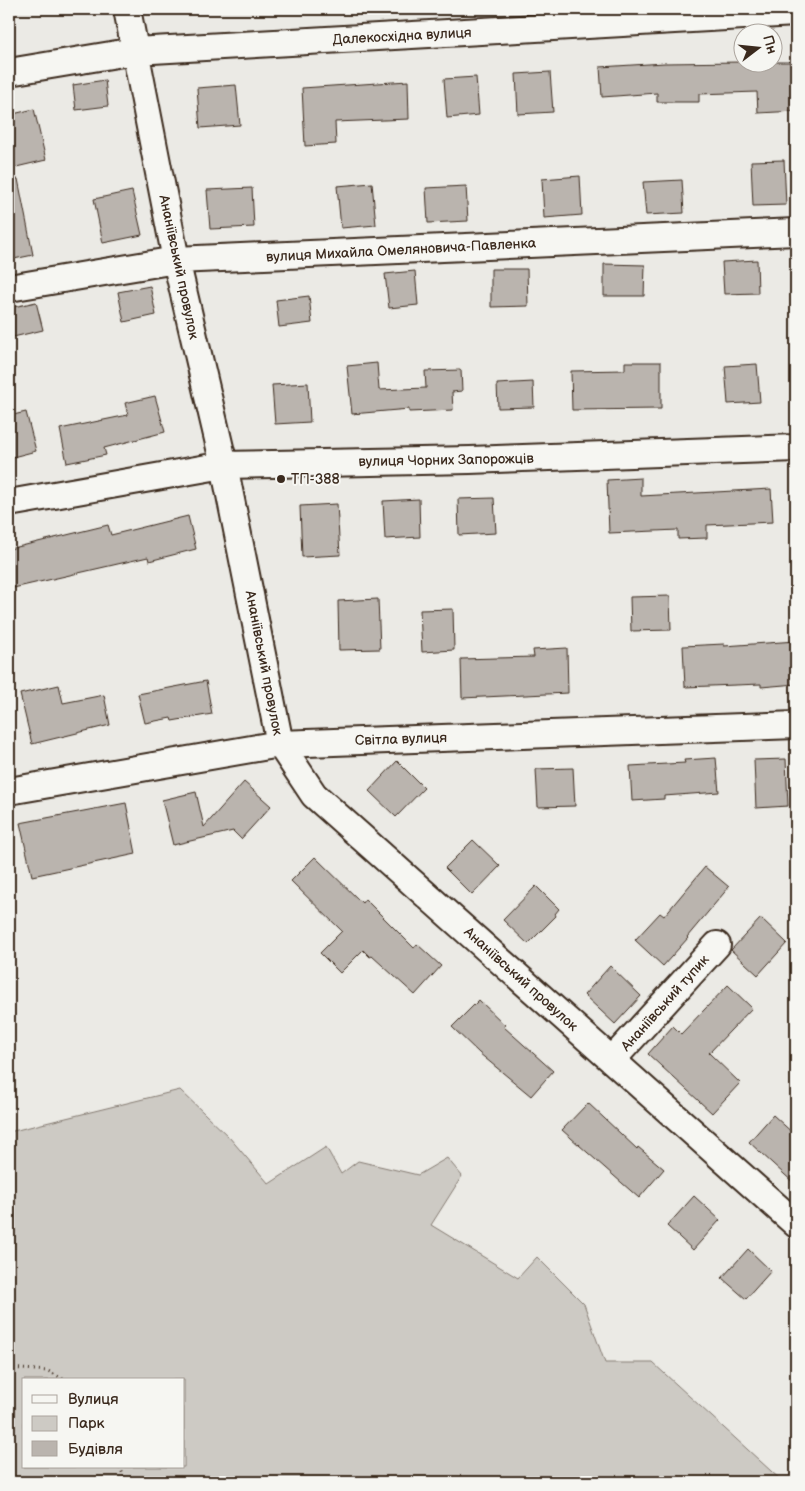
<svg xmlns="http://www.w3.org/2000/svg" width="805" height="1491" viewBox="0 0 805 1491" font-family="'Balsamiq Sans',sans-serif">
	<style>
		.green { fill: #cdcac4; stroke: #847a71; fill-rule: evenodd }
		.building { fill: #bab4ae; stroke: #3b2a1e }
		.lines { fill: none; stroke-linecap: round; stroke-linejoin: round }
		.minor-casing { stroke: #3b2a1e; stroke-width: 30 }
		.path { stroke: #3b2a1e; stroke-width: 3; stroke-dasharray: 1 4; stroke-linecap: butt }
		.minor { stroke: #f6f6f2; stroke-width: 26 }
		.poi-dot { fill: #3b2a1e; stroke: #f6f6f2; stroke-width: 2 }
		.labels { text-anchor: middle; dominant-baseline: central; stroke-width: 4; stroke-linejoin: round; paint-order: stroke }
		.street-label { font-size: 14px; fill: #3b2a1e; stroke: #f6f6f2 }
		.poi-label { font-size: 14px; fill: #3b2a1e; stroke: #f6f6f2; text-anchor: start }
	</style>
	<rect width="100%" height="100%" fill="#ebeae5"/>
	<filter id="ink" filterUnits="userSpaceOnUse"><feTurbulence type="fractalNoise" baseFrequency=".02" numOctaves="2"/><feDisplacementMap in="SourceGraphic" scale="10" xChannelSelector="R" yChannelSelector="G"/><feConvolveMatrix kernelMatrix="1 2 1 2 8 2 1 2 1" color-interpolation-filters="sRGB"/></filter>
	<g filter="url(#ink)">
		<!-- green -->
		<path class="green" d="M180,1090L229,1137L269,1184L326,1147L341,1174L358,1161L418,1175L447,1158L462,1176L431,1225L518,1278L537,1257L584,1304L605,1363H653L783,1482H9V1132ZM24,1380H184V1467H24Z"/>
		<!-- building -->
		<path class="building" d="M742,62H796V111L758,113L757,92L699,94V102H657V93L602,97L600,67L665,63Z
			M550,72L553,112L518,114L516,74Z
			M476,77L479,115L447,118L444,79Z
			M105,80L108,106L76,110L73,85Z
			M408,81L409,119L335,122L336,144L305,146L302,88Z
			M236,85L240,125L200,128L197,88Z
			M34,109L46,160L12,168L9,153V115Z
			M784,160L786,205L753,206L751,161Z
			M580,176L582,215L544,218L542,179Z
			M18,179L33,255L9,260V180Z
			M682,180L684,213L646,215L643,182Z
			M372,183L376,225L341,228L337,186Z
			M466,186L468,221L428,223L426,188Z
			M252,188L254,227L210,229L207,190Z
			M132,191L142,235L103,243L94,199Z
			M757,260L758,293L724,294L722,262Z
			M604,264L645,265L644,296H604Z
			M491,269H527L528,306L491,307Z
			M415,271L418,305L389,308L385,274Z
			M150,286L156,315L124,322L118,292Z
			M309,296L312,323L279,327L276,300Z
			M36,302L43,330L9,338V308Z
			M625,362H661V409L572,410L571,371L625,370Z
			M377,363L379,390L426,388L425,371L461,370L462,391L452,392L453,410L409,412V409L352,414L347,366Z
			M757,364L760,402L728,404L725,366Z
			M533,382L534,407L498,408L497,384Z
			M308,383L310,422L275,424L272,385Z
			M155,396L165,432L104,448L106,455L67,463L60,429L128,415L125,403Z
			M26,412L36,451L9,458V416Z
			M641,478V496L771,489L773,522L707,525V538L678,539V530L609,533L607,480Z
			M494,498L496,533L459,535L458,499Z
			M419,499L420,537L385,539L383,501Z
			M337,504L340,555L302,557L300,506Z
			M188,516L196,549L149,561L148,557L9,589V549L108,525L111,535Z
			M670,596L671,630L631,631L630,597Z
			M378,599L380,649L339,650L338,601Z
			M453,609L454,650L422,652L420,610Z
			M796,641V684L761,687V684L685,687L683,646L724,644V646Z
			M567,648L568,693L462,698L461,659L534,657L533,650Z
			M206,681L212,714L172,721L171,718L145,723L138,694Z
			M59,685L63,703L104,695L110,725L32,744L20,694Z
			M716,758L719,792L664,796V799L632,801L630,766L685,763L684,760Z
			M786,759L788,806L756,808L754,760Z
			M397,761L424,788L396,817L369,791Z
			M573,768L575,806L538,807L536,769Z
			M244,782L271,806L241,839L233,831L173,845L162,800L196,792L204,827Z
			M126,803L136,854L32,876L20,823Z
			M473,840L500,866L472,895L445,868Z
			M315,857L362,903L365,899L414,948L417,944L441,966L415,995L372,956L370,957L363,950L340,973L320,953L342,931L291,881Z
			M705,867L729,887L687,937L688,938L663,966L635,940L660,913L664,916Z
			M536,886L559,909L555,914L556,916L528,944L503,920Z
			M761,918L787,943L758,975L731,950Z
			M610,966L641,996L615,1024L584,995Z
			M728,985L752,1008L709,1053L740,1083L712,1113L648,1054L673,1026L681,1034Z
			M479,1000L505,1025L504,1027L553,1071L531,1096L479,1053L452,1027Z
			M588,1103L637,1149L638,1147L664,1169L639,1198L562,1130Z
			M773,1115L796,1136V1185L749,1142Z
			M694,1196L720,1220L693,1250L667,1226Z
			M748,1249L771,1271L746,1299L722,1278Z"/>
		<g class="lines">
			<defs>
				<path id="minor" d="M127,9L176,260L224,465L280,744L314,795L796,1224
					M9,72L135,51L796,13
					M9,288L176,260L796,232
					M9,503L224,465L470,460L796,448
					M9,791L280,744L796,725
					M612,1060L717,945"/>
			</defs>
			<!-- minor casing -->
			<use href="#minor" class="minor-casing"/>
			<!-- path -->
			<path class="path" d="M9,1368L48,1371L65,1380
				M120,1467L126,1482
				M9,1481L30,1482"/>
			<!-- minor -->
			<use href="#minor" class="minor"/>
		</g>
	</g>
	<!-- markers -->
	<circle class="poi-dot" cx="281" cy="479" r="5"/>
	<g class="labels">
		<!-- street labels -->
		<g class="street-label">
			<text transform="translate(402 36) rotate(-3)">Далекосхідна вулиця</text>
			<text transform="translate(401 250) rotate(-3)">вулиця Михайла Омеляновича-Павленка</text>
			<text transform="translate(179 267) rotate(78)">Ананіївський провулок</text>
			<text transform="translate(446 460) rotate(-1)">вулиця Чорних Запорожців</text>
			<text transform="translate(264 663) rotate(79)">Ананіївський провулок</text>
			<text transform="translate(401 739) rotate(-2)">Світла вулиця</text>
			<text transform="translate(521 979) rotate(42)">Ананіївський провулок</text>
			<text transform="translate(665 1003) rotate(-48)">Ананіївський тупик</text>
		</g>
		<!-- poi labels -->
		<g class="poi-label">
			<text x="291" y="479">ТП-388</text>
		</g>
	</g>
	<!-- margin -->
	<rect width="805" height="1491" fill="none" stroke="#f6f6f2" stroke-width="30"/>
	<rect x="15" y="15" width="775" height="1461" fill="none" stroke="#3b2a1e" stroke-width="2" filter="url(#ink)"/>
	<!-- legend -->
	<rect x="22" y="1378" width="162" height="90" fill="#f6f6f2" stroke="#aba49d"/>
	<rect x="32" y="1395" width="25" height="8" fill="#f6f6f2" stroke="#aba49d"/>
	<text x="68" y="1404" font-size="15" fill="#3b2a1e">Вулиця</text>
	<rect x="32" y="1416" width="25" height="15" fill="#cdcac4" stroke="#aba49d"/>
	<text x="68" y="1428" font-size="15" fill="#3b2a1e">Парк</text>
	<rect x="32" y="1441" width="25" height="15" fill="#bab4ae" stroke="#aba49d"/>
	<text x="68" y="1454" font-size="15" fill="#3b2a1e">Будівля</text>
	<!-- north arrow -->
	<g transform="translate(758 48) rotate(74)"><circle r="24" fill="#f6f6f2" stroke="#aba49d"/>
	<path d="M0-4L9 19L0 12L-9 19Z" fill="#3b2a1e"/>
	<text y="-8" font-size="14" font-weight="bold" text-anchor="middle" fill="#3b2a1e">Пн</text>
	</g>
</svg>
